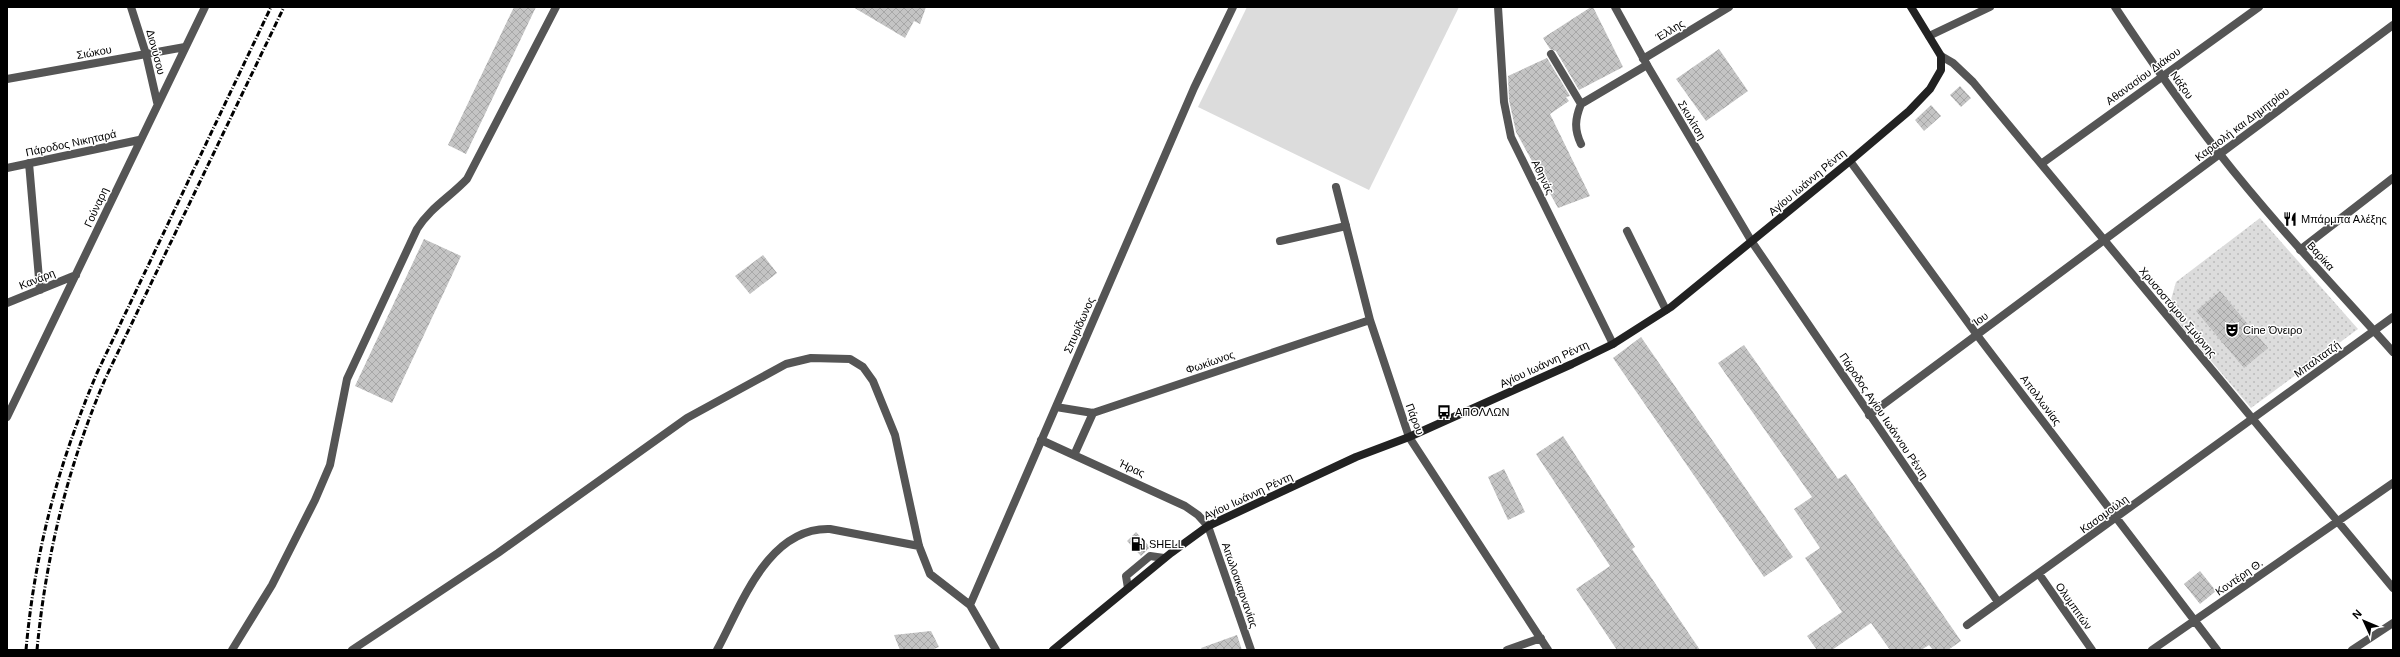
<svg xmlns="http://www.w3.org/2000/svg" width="2400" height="657" viewBox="0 0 2400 657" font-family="Arial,sans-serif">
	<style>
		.grass { fill: #dcdcdc }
		.park { fill: url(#park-dots) }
		.building { fill: url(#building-cross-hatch) }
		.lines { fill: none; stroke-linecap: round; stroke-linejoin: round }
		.lane { stroke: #555; stroke-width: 8 }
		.street { stroke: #555; stroke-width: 8 }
		.secondary { stroke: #222; stroke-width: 8 }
		.rail { stroke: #000; stroke-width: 3; stroke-dasharray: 6 2 1 2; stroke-linecap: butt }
		.labels { text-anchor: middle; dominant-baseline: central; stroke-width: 3; stroke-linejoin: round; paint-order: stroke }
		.street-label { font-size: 11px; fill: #000; stroke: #fff }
		.poi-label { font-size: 11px; fill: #000; stroke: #fff; text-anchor: start }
	</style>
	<defs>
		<pattern id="park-dots" width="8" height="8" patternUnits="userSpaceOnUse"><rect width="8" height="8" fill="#dcdcdc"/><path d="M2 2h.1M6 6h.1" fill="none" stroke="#bbb" stroke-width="1.8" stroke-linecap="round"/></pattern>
		<pattern id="building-cross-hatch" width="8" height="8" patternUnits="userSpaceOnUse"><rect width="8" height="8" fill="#c4c4c4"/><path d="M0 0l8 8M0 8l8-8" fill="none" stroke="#a7a7a7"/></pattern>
	</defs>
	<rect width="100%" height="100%" fill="#fff"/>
	<!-- grass -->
	<path class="grass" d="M1247,7H1459L1369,190L1198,107Z"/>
	<!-- park -->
	<path class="park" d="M2260,218L2358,329L2251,408L2168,310L2176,282Z"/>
	<!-- building -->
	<path class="building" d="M514,7H536L466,154L448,145Z
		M853,7H926L920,24L914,21L905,38Z
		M1591,7H1593L1623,67L1579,90L1556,51L1550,49L1543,38Z
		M1719,49L1748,91L1706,121L1676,79Z
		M1547,58L1570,96L1566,97L1569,101L1550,114L1590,196L1558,208L1516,132L1509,100L1508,76Z
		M1960,86L1971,98L1961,107L1950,95Z
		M1931,105L1941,116L1924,131L1915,120Z
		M424,239L461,256L392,403L355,386Z
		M763,255L777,273L750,294L735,276Z
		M2220,291L2268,348L2244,368L2196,311Z
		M1641,337L1793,557L1764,577L1613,358Z
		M1744,345L1838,479L1846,474L1961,641L1948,650H1933L1929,645L1921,650H1890L1871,623L1832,650H1817L1807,636L1842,612L1805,558L1820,548L1794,509L1812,497L1718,363Z
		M1563,436L1635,547L1632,549L1700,650H1617L1576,589L1610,566L1536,454Z
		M1504,469L1525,512L1508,520L1488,477Z
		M1136,532L1150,547L1141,556L1127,541Z
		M2200,571L2216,591L2200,604L2184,584Z
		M931,631L939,647L931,650H900L894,635Z
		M1237,635L1242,650H1202L1201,648Z"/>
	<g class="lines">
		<!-- lane -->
		<path class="lane" d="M1551,54L1581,104L1647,65
			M1581,144C1574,129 1575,119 1581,104
			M1627,231L1666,310
			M1280,241L1346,226
			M2300,250L2393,178
			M1128,588L1126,576L1150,556L1164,558
			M232,650L272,585L315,500L330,465L347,379L417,229C430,208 450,197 467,179L556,7
			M352,650L498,553L687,418L786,364L811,358L850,359L863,367L873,381L895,435L919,546"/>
		<!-- street -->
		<path class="street" d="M131,7L146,54L157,102
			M1498,7L1504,102L1511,137L1613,344
			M1615,7L1647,65L1752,242L1998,602
			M2115,7C2148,57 2182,106 2219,153C2273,222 2334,286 2393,352
			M1929,36L1990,7
			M1941,56L1953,63L1973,82L2393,588
			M1643,59L1729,7
			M7,79L185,47
			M1850,161L1977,335L2217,650
			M29,163L40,290
			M2041,164L2259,7
			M7,168L139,140
			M1336,187L1370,320L1409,437L1548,650
			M7,303L76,275
			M1056,407L1093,413L1370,320
			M1869,415L2393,25
			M7,417L205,7
			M1041,440L1185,506L1198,515L1208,526L1251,650
			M1075,453L1093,413
			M2039,574L2092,650
			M970,605L1194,88L1233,7
			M1967,625L2393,317
			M717,650C742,604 768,527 830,529L919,546L930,574L970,605L996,650
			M1507,650L1541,638
			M2152,650L2393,483
			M2352,650L2393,623"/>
		<!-- secondary -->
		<path class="secondary" d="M1053,650L1171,553L1208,526L1356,457L1409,437L1572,364L1613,344L1671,307L1850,161L1909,111L1930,89L1941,70V56L1911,7"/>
		<!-- rail -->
		<path class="rail" d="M26,650C35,550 58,465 97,373L271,7
			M37,650C46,555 68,465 106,377L284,7"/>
	</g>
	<!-- icons -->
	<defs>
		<symbol id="restaurant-bare" viewBox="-9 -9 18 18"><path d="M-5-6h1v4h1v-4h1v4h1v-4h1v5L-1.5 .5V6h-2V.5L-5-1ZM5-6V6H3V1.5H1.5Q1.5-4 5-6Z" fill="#000" stroke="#fff" stroke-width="2.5" paint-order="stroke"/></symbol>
		<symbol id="theatre-bare" viewBox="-9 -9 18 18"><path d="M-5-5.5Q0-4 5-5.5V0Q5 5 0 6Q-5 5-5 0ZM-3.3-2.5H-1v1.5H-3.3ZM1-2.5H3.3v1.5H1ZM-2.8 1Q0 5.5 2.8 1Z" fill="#000" stroke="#fff" stroke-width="2.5" paint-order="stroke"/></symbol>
		<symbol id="bus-bare" viewBox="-9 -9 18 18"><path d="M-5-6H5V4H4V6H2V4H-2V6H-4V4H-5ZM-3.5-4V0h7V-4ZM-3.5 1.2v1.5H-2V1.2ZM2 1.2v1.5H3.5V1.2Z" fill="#000" stroke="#fff" stroke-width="2.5" paint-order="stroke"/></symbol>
		<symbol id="fuel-bare" viewBox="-9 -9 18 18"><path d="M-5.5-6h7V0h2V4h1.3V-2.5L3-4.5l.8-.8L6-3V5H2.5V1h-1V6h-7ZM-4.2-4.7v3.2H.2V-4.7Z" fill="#000" stroke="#fff" stroke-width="2.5" paint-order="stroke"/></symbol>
	</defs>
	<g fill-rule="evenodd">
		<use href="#restaurant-bare" x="2280" y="209" width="20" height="20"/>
		<use href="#theatre-bare" x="2222" y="320" width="20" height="20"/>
		<use href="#bus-bare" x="1434" y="402" width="20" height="20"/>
		<use href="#fuel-bare" x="1128" y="534" width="20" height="20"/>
	</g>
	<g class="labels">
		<!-- street labels -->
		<g class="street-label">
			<text transform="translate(1670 30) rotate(-31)">Έλλης</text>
			<text transform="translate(94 52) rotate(-10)">Σιώκου</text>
			<text transform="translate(156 52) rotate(75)">Διονύσου</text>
			<text transform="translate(2143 76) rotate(-36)">Αθανασίου Διάκου</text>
			<text transform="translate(2182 85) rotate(54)">Νάξου</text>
			<text transform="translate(1692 120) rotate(59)">Σκυλίτση</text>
			<text transform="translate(2242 124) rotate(-37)">Καραολή και Δημητρίου</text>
			<text transform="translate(71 143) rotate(-12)">Πάροδος Νικηταρά</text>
			<text transform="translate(1543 177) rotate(64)">Αθηνάς</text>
			<text transform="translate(1807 182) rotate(-40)">Αγίου Ιωάννη Ρέντη</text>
			<text transform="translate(96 207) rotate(-65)">Γούναρη</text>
			<text transform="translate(2321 256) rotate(48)">Βαρίκα</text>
			<text transform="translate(37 279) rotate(-22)">Κανάρη</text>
			<text transform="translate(2178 312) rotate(50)">Χρυσοστόμου Σμύρνης</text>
			<text transform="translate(1980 319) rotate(-37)">Ίου</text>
			<text transform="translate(1079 325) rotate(-66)">Σπυρίδωνος</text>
			<text transform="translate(2317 359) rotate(-36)">Μπαλτατζή</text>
			<text transform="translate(1210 362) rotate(-19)">Φωκίωνος</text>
			<text transform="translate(1544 364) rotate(-25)">Αγίου Ιωάννη Ρέντη</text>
			<text transform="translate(2041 400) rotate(53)">Απολλωνίας</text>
			<text transform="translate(1884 416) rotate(56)">Πάροδος Αγίου Ιωάννου Ρέντη</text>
			<text transform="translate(1415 419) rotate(69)">Πάρου</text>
			<text transform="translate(1132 468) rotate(25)">Ήρας</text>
			<text transform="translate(1248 496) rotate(-25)">Αγίου Ιωάννη Ρέντη</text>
			<text transform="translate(2104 514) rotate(-36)">Κασομούλη</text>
			<text transform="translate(2239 577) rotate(-35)">Κοντέρη Θ.</text>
			<text transform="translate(1240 585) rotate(71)">Αιτωλοακαρνανίας</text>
			<text transform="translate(2074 606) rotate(55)">Ολυμπιτών</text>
		</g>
		<!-- poi labels -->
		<g class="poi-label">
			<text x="2301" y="219">Μπάρμπα Αλέξης</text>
			<text x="2243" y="330">Cine Όνειρο</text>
			<text x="1455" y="412">ΑΠΟΛΛΩΝ</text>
			<text x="1149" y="544">SHELL</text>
		</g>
	</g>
	<!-- border -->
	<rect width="2400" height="657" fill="none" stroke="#000000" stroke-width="16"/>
	<!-- north arrow -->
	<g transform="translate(2364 621) rotate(314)" stroke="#ffffff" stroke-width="3" paint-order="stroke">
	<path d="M0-3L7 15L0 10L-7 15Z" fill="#000000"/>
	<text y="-6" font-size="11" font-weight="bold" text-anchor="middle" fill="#000000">N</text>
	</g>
</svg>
